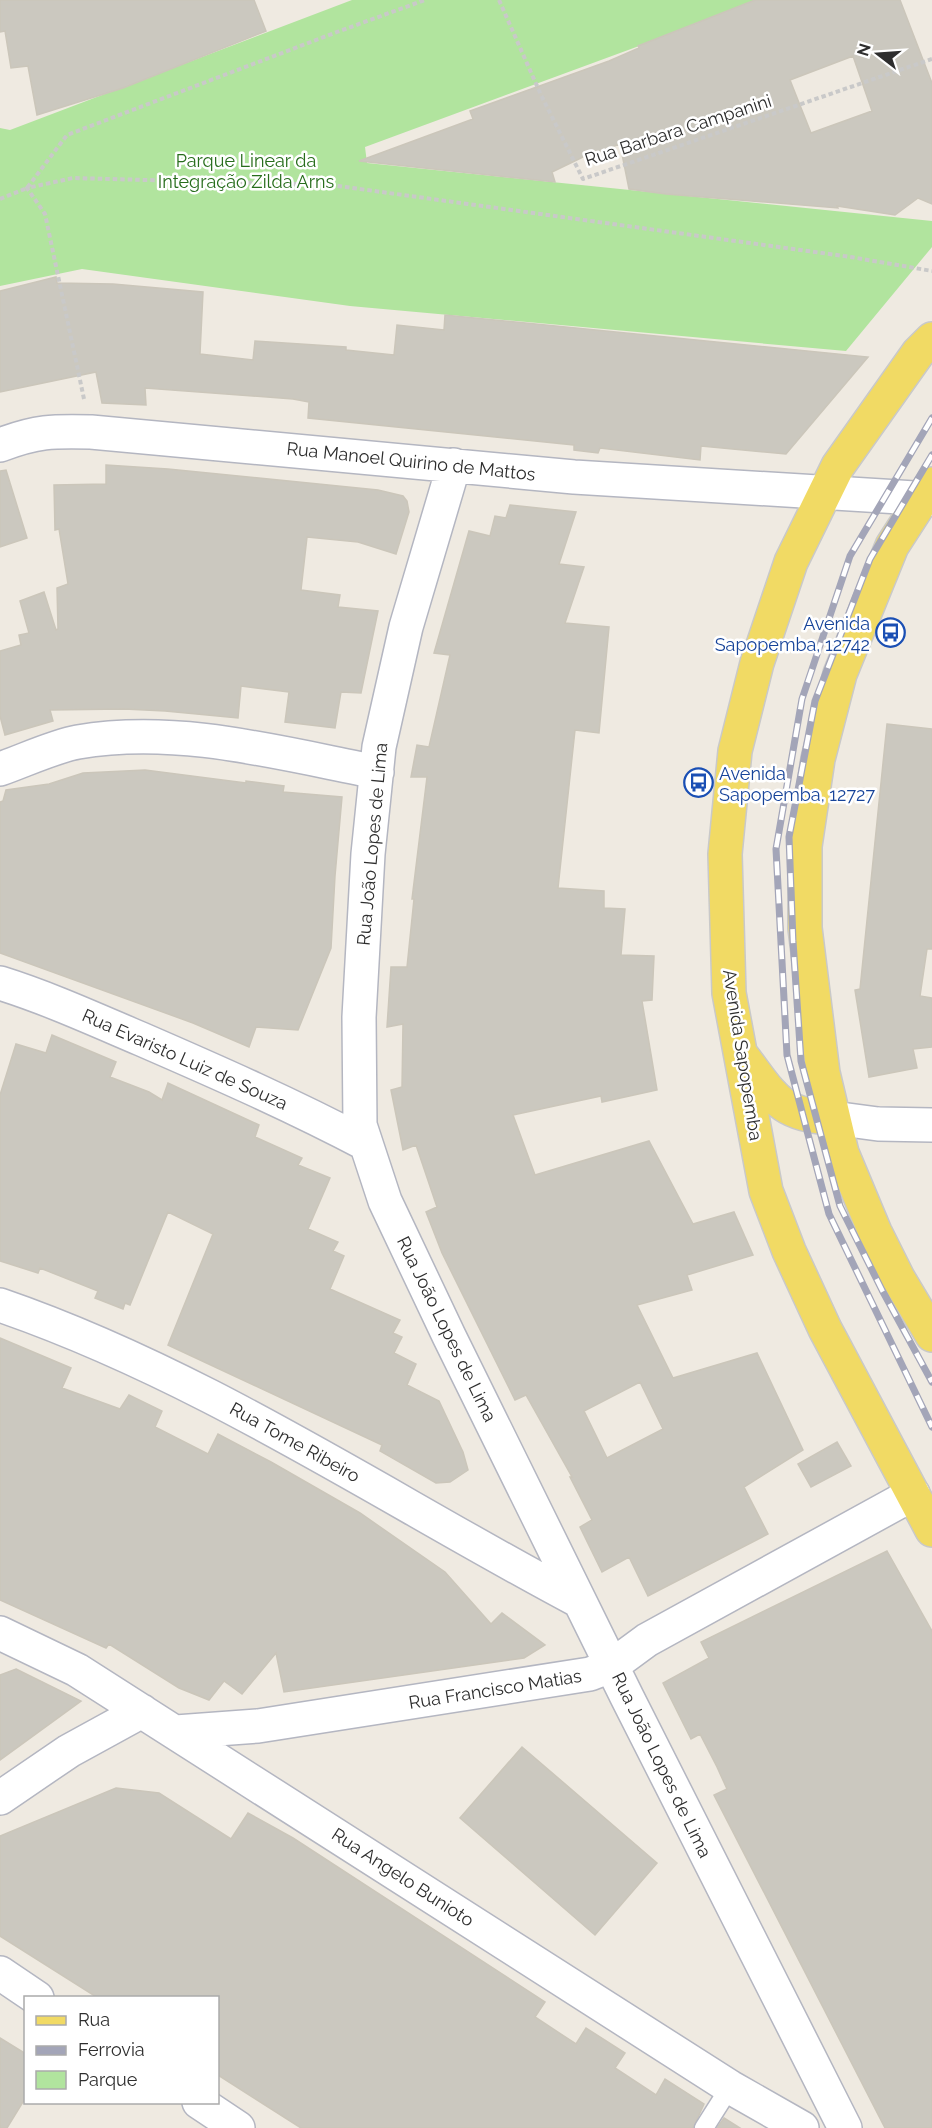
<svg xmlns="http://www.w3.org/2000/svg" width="932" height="2128" viewBox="0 0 932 2128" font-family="Raleway,sans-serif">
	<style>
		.green { fill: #b1e49e }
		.building { fill: #cbc8bf; stroke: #cbc6ba; stroke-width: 1.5; fill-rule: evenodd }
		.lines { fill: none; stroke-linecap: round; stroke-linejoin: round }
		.service-casing { stroke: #b4b6c1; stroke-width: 21 }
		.minor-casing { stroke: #b4b6c1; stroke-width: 36 }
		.primary-casing { stroke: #c9c9c9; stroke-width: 36 }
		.path { stroke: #c9c9c9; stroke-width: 4; stroke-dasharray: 4.5 3; stroke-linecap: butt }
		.service { stroke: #fff; stroke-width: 18 }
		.minor { stroke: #fff; stroke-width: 33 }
		.primary { stroke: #f1da64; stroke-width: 33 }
		.rail-casing { stroke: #a3a5b8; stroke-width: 7 }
		.rail { stroke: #fff; stroke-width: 4.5; stroke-dasharray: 14; stroke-linecap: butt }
		.labels { text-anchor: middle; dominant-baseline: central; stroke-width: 5; stroke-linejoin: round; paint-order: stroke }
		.street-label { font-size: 18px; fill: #2e2e2e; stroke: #fff }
		.park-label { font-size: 18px; fill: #276d1c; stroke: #fff }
		.transit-label { font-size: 18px; fill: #164399; stroke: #fff; text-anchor: end }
	</style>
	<rect width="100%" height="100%" fill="#efeae1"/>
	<!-- green -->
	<path class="green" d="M352,0H764L365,147L367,163L932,221V247L846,351L350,306L82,269L0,286V128L10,130Z"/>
	<!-- building -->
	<path class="building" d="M0,0H254L266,31L123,88L37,115L28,66L11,68L5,31L0,32Z
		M755,0H900L932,83V204L918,198L895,215L837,206L838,208L666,194L629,189L620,144L583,157L552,172L555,182L359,161L473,119L470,111L609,61L639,48L638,46ZM853,56L872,111L811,133L790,80Z
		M56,277L57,283L113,284L203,292L200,354L253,360L255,341L346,347V350L394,355L397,325L444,330L445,315L868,357L786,454L701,446L700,460L600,448L598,453L574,450V445L308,418L309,402L293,399L145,388L146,405L102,403L96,372L0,392V291Z
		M106,465L168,469L378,490L403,496L407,501L409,512L396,554L358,542L307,537L301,590L340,595L338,607L378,611L361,693L341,692L335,728L285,722L289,692L241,686L238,718L165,711L124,709L50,710L53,721L5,735L0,716V651L21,645L19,635L29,633L20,601L44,592L56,630L58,629L57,588L68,584L59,529L55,530L54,485L106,484Z
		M6,470L27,538L0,547V471Z
		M510,505L576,512L559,564L584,567L565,623L609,627L599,733L575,730L558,888L604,891V908L625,909L621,955L654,956L652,1000L642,1001L657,1090L602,1102L601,1096L513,1115L535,1175L649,1141L693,1224L734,1212L753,1255L687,1275L692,1290L637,1305L673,1378L757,1353L803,1450L744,1487L768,1534L648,1596L629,1557L602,1572L580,1527L592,1520L570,1477H572L526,1395L515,1400L442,1253L426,1212L437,1207L416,1145L403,1150L391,1090L402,1087L403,1024L387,1027L391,967H407L414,899H412L427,777H411L417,745L429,747L450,655L434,653L469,531L490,536L495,516L506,518ZM640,1382L663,1429L607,1458L584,1411Z
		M887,724L932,729V949H927L920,996L932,998V1047L913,1049L917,1068L869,1077L855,990L860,989Z
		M145,770L246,783V781L284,786L283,792L342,797L335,876L331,948L298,1030L256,1027L249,1047L193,1023L0,953V802L3,801L6,790L49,784L83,773Z
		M52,1035L116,1062L110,1077L149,1092L162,1100L168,1083L259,1125L255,1137L302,1158L298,1165L330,1178L308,1229L338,1242L333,1251L344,1256L330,1289L400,1320L393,1333L402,1337L394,1353L416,1364L407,1385L439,1401L463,1452L468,1470L450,1482L436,1483L380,1451L382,1445L168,1345L213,1234L168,1212L130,1305L125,1303L123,1309L95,1298L98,1291L40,1268L38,1273L0,1261V1095L16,1044L46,1053Z
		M0,1338L71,1368L62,1388L120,1409L129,1395L162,1411L155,1427L208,1454L218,1434L271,1462L360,1513L445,1572L491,1624L502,1613L545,1645L524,1658L284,1692L276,1653L242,1694L224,1681L209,1700L179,1688L109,1644L106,1648L0,1600Z
		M837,1442L851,1466L811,1487L798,1464Z
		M887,1551L932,1631V2128H885L714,1795L727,1789L717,1767L700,1734L691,1739L663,1683L709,1658L701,1642Z
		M16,1669L81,1701L0,1760V1675Z
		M522,1747L657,1863L595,1935L460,1818Z
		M116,1788L159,1793L231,1839L248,1813L293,1838L545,2002L535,2017L576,2044L586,2028L625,2053L615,2068L656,2095L665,2079L704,2104L693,2128H301L218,2075V1998H98L0,1936V1836Z
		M0,2038L26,2054V2097L7,2128H0Z
		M724,2118L740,2128H717Z"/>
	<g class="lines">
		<defs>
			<path id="service" d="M704,2128L730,2087"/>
			<path id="minor" d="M0,445C37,431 52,431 91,432L574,477L932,499
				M454,465L406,627L379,747L368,854L359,1017L360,1125L385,1201L449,1336L627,1697L845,2128
				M0,769C23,761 55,746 78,742C178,725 279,753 377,772
				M0,983C48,998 94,1019 141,1039C217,1072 292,1105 366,1144
				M833,1118L878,1124L932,1125
				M0,1305C206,1376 388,1500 579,1601
				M0,1633L77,1670L730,2087L802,2128
				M176,1732L258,1726L590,1674L613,1665L647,1640L913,1494
				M0,1798L69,1751L142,1711
				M0,1973L37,1998
				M199,2102L238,2128"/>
			<path id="primary" d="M932,339L918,353L838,466L791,562L757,663L735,751L725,854L729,993L766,1191L789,1251L825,1329L932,1530
				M932,484L892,546L840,674L818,759L805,846V928L823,1073L842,1153L875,1232L898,1278L932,1335
				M743,1057C773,1096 780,1116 833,1118"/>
		</defs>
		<!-- service casing -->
		<use href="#service" class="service-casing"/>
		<!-- minor casing -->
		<use href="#minor" class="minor-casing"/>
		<!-- primary casing -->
		<use href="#primary" class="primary-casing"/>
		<!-- path -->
		<path class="path" d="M499,0L541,95L583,179L932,59
			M0,199L27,188L67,135L337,32L425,0
			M84,399L45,214L27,188L73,178L331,185L851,257L932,271"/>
		<!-- service -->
		<use href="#service" class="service"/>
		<!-- minor -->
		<use href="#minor" class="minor"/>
		<!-- primary -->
		<use href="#primary" class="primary"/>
		<defs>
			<path id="rail" d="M932,418L850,556L802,699L776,849L787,1055L829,1214L932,1427
				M932,455L870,559L815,701L789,837L793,941L801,1061L840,1206L882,1290L932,1382"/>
		</defs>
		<!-- rail casing -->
		<use href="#rail" class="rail-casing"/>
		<!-- rail -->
		<use href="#rail" class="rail"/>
	</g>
	<!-- icons -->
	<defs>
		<symbol id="bus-ring" viewBox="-11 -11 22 22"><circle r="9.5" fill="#fff" stroke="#1a4fb4" stroke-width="1.5"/><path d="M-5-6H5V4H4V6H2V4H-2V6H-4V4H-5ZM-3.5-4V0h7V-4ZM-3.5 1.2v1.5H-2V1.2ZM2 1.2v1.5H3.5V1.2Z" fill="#1a4fb4"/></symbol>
	</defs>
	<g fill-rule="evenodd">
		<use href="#bus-ring" x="874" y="616" width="33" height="33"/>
		<use href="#bus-ring" x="682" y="766" width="33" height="33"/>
	</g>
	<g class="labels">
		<!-- street labels -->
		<g class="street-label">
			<text transform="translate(678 130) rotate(-18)">Rua Barbara Campanini</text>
			<text transform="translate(411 461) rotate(6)">Rua Manoel Quirino de Mattos</text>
			<text transform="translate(372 844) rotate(-85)">Rua João Lopes de Lima</text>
			<text transform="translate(743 1055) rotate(81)">Avenida Sapopemba</text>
			<text transform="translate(185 1059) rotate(24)">Rua Evaristo Luiz de Souza</text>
			<text transform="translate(447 1329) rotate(64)">Rua João Lopes de Lima</text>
			<text transform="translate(295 1442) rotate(29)">Rua Tome Ribeiro</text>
			<text transform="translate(495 1689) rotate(-9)">Rua Francisco Matias</text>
			<text transform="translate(662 1765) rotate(64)">Rua João Lopes de Lima</text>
			<text transform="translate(403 1877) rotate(33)">Rua Angelo Bunioto</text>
		</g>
		<!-- park labels -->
		<g class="park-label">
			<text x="246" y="160">Parque Linear da<tspan x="246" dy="21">Integração Zilda Arns</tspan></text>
		</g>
		<!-- transit labels -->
		<g class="transit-label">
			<text x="870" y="623">Avenida<tspan x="870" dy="21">Sapopemba, 12742</tspan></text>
			<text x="719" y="773" text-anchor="start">Avenida<tspan x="719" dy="21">Sapopemba, 12727</tspan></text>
		</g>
	</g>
	<!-- legend -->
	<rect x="24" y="1996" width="195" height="108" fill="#ffffff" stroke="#ababab" stroke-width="1.5"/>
	<rect x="36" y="2016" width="30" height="9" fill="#f1da64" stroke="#ababab" stroke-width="1.5"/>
	<text x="78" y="2026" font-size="18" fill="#2e2e2e">Rua</text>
	<rect x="36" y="2046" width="30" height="9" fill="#a3a5b8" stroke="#ababab" stroke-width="1.5"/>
	<text x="78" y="2056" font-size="18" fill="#2e2e2e">Ferrovia</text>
	<rect x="36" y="2071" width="30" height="18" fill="#b1e49e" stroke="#ababab" stroke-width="1.5"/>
	<text x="78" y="2086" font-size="18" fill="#2e2e2e">Parque</text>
	<!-- north arrow -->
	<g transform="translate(878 54) rotate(287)" stroke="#ffffff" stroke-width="4.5" paint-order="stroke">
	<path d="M0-4.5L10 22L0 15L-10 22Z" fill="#2e2e2e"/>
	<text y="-9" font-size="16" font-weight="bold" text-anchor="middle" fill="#2e2e2e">N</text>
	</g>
</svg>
